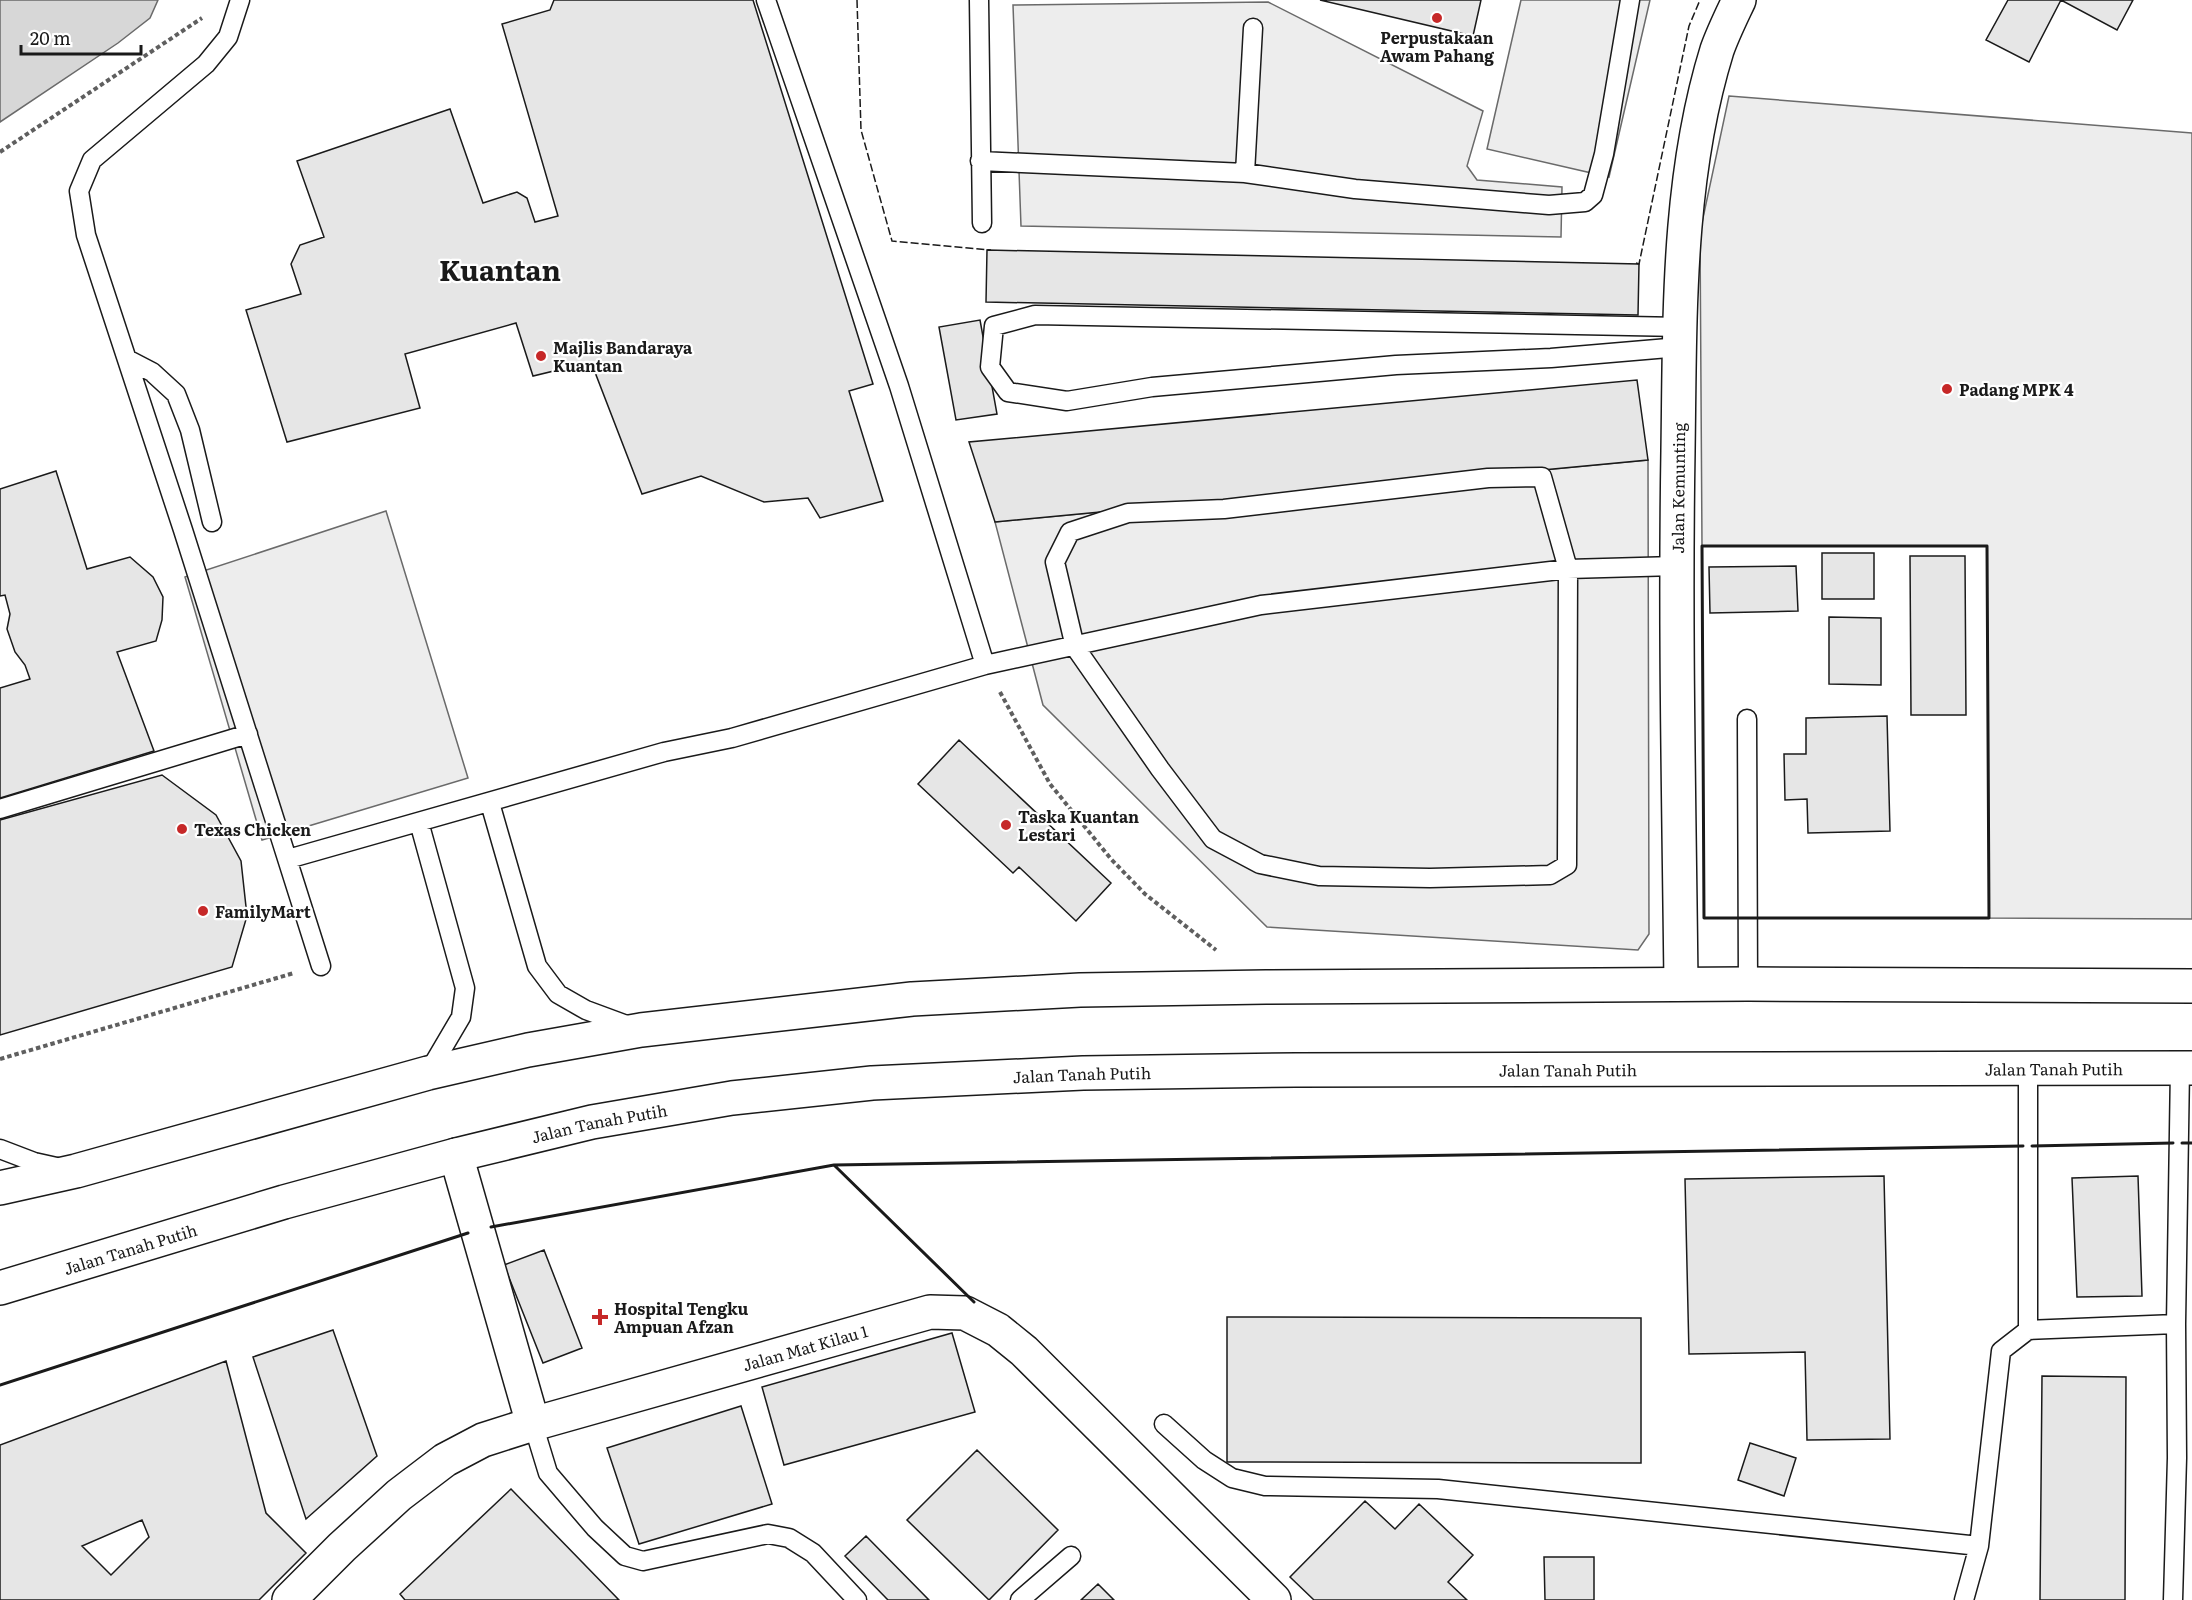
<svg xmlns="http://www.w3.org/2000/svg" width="2192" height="1600" viewBox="0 0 2192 1600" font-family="Literata,serif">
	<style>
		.built { fill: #ededed; stroke: #6a6a6a; stroke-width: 1.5 }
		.water { fill: #d7d7d7; stroke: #6a6a6a; stroke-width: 1.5 }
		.building { fill: #e6e6e6; stroke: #1a1a1a; stroke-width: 1.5; fill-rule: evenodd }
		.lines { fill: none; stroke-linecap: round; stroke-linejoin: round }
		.service-casing { stroke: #1a1a1a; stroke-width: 21 }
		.minor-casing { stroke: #1a1a1a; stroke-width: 36 }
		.trunk-casing { stroke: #1a1a1a; stroke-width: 36 }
		.path { stroke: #5f5f5f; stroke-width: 4; stroke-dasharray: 4.5 3; stroke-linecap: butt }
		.service { stroke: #fff; stroke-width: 18 }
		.minor { stroke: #fff; stroke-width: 33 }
		.trunk { stroke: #fff; stroke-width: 33 }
		.fence { stroke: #1a1a1a; stroke-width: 1.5; stroke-dasharray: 8 3; stroke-linecap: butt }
		.wall { stroke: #1a1a1a; stroke-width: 3 }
		.poi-dot { fill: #c62828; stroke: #fff; stroke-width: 2 }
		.labels { text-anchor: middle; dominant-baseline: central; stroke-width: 4.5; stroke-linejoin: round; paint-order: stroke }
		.poi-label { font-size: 16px; font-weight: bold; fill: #1a1a1a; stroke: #fff; text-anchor: start }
		.street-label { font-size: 16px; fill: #1a1a1a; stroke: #fff }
		.town-label { font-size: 28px; font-weight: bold; fill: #1a1a1a; stroke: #fff }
	</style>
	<rect width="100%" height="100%" fill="#fff"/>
	<!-- built -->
	<path class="built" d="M1521,0H1650L1609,177L1487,149Z
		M1268,2L1483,111L1467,166L1477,180L1562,187L1561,237L1021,226L1013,5Z
		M1729,96L2192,133V919L1989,918L1987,546H1702L1700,232Z
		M1648,460L1649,934L1638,950L1267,927L1043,705L995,522Z
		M386,511L468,778L262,840L185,577Z"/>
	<!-- water -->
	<path class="water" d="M0,0H158L150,18L118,43L0,122Z"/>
	<!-- building -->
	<path class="building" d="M554,0H753L873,384L849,391L883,501L820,518L808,498L764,502L701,476L642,494L591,362L533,376L516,323L405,354L420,408L287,442L246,310L301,294L291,264L300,245L324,237L297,161L450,109L483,203L517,192L527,198L535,222L558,216L502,24L550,10Z
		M1320,0H1481L1473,36Z
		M2008,0H2133L2117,30L2061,0L2029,62L1986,40Z
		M987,250L1639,264L1638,315L986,302Z
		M980,320L997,414L956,420L939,327Z
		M1637,380L1648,460L995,522L969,442Z
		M56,471L87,569L130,557L153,577L163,597L162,620L156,641L117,652L154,751L0,798V688L30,679L25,665L15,652L7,629L10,614L5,595L0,596V489Z
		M1822,553H1874V599H1822Z
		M1910,556H1965L1966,715H1911Z
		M1796,566L1798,611L1710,613L1709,567Z
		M1829,617L1881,618V685L1829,684Z
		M1887,716L1890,831L1808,833L1807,799L1785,800L1784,754H1806V718Z
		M959,740L1111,883L1076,921L1019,867L1013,873L918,784Z
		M162,775L216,815L241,861L247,916L232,967L0,1035V820Z
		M1884,1176L1890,1439L1807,1440L1805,1352L1689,1354L1685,1179Z
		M2138,1176L2142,1296L2077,1297L2072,1178Z
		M544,1250L582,1348L543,1363L504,1265Z
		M1227,1317L1641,1318V1463L1227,1462Z
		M333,1330L377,1456L306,1519L253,1357Z
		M952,1333L975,1412L784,1465L762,1387Z
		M226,1361L266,1513L306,1553L259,1600H0V1445ZM142,1520L149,1537L111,1575L82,1546Z
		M2042,1376L2126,1377L2125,1600H2040Z
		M741,1406L772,1504L639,1544L607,1448Z
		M1750,1443L1796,1458L1784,1496L1738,1480Z
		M977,1450L1058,1530L989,1600L907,1520Z
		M511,1489L619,1600H405L400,1594Z
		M1365,1501L1395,1529L1419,1504L1473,1555L1448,1582L1467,1600H1314L1290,1577Z
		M866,1536L929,1600H888L845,1556Z
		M1544,1557H1594V1600H1545Z
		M1098,1584L1114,1600H1081Z"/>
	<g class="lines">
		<defs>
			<path id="service" d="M240,0L228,37L206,64L92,160L79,191L86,235L183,530L321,966
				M766,0L899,386L985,665
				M979,0L982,223
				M980,161L1245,173L1355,189L1549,205L1585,202L1593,195L1604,154L1630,0
				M1245,173L1253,28
				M1680,347L1551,358L1396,365L1152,387L1067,401L1008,392L990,367L994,326L1035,315L1681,327
				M127,359L152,372L176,394L190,430L212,522
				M1542,477L1568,569L1567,865L1550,875L1430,878L1319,876L1260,864L1213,839L1160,769L1075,647L1055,562L1070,532L1128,513L1224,509L1488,478Z
				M1747,719L1748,984
				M490,803L537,966L558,994L586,1010L632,1027
				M0,809L248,734
				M419,822L465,988L461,1017L428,1073
				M288,859L664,752L732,738L985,665L1261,605L1568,569L1676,566
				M2028,1068V1330L2176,1324
				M0,1149L34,1162L61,1168
				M533,1424L548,1473L595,1528L625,1556L643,1561L768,1534L789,1538L813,1553L857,1600
				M1164,1424L1204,1460L1232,1478L1265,1486L1438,1489L1979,1546
				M1020,1600L1071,1556
				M1964,1600L1979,1546L2001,1351L2028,1330
				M2173,1600L2177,1458L2176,1324L2180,1068"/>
			<g id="minor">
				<path id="s1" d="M1681,984C1679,806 1675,629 1678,451C1680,318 1677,179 1717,50C1723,33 1731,17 1739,0"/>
				<path d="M456,1155L533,1424"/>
				<path id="s2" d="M289,1600L342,1547L399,1495L445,1460L483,1440L533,1424L930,1312L965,1313L998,1330L1024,1351L1274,1600"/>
			</g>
			<g id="trunk">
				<path d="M0,1188L76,1171L428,1073L528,1050L641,1030L912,999L1080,990L1266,987L1748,984L2192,986"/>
				<path id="s3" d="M0,1288L284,1202L456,1155L592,1122L732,1098L872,1083L1083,1073L1296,1070L2192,1068"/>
			</g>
		</defs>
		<!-- service casing -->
		<use href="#service" class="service-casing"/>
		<!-- minor casing -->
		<use href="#minor" class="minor-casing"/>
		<!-- trunk casing -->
		<use href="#trunk" class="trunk-casing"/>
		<!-- path -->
		<path class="path" d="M0,152L202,18
			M1000,692L1050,784L1111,859L1145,894L1216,950
			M0,1059L294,973"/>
		<!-- service -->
		<use href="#service" class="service"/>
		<!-- minor -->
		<use href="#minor" class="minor"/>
		<!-- trunk -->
		<use href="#trunk" class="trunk"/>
		<!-- fence -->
		<path class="fence" d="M857,0L861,130L892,241L991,250
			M1636,263L1639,264L1689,26L1700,0"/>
		<!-- wall -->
		<path class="wall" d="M1702,546H1987L1989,918H1704Z
			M2182,1143H2192
			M2032,1146L2173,1143
			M491,1227L834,1165L836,1167
			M974,1302L834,1165L2023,1146
			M0,1385L468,1233"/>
	</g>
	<!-- markers -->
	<g class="poi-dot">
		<circle cx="1437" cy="18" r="6"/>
		<circle cx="541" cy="356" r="6"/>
		<circle cx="1947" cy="389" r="6"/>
		<circle cx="1006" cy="825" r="6"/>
		<circle cx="182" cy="829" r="6"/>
		<circle cx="203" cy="911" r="6"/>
		<path d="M597 1308h6v6h6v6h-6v6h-6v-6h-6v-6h6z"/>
	</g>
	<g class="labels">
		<!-- poi labels -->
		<g class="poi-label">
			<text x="1437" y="37" text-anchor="middle">Perpustakaan<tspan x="1437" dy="18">Awam Pahang</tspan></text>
			<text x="553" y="347">Majlis Bandaraya<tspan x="553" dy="18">Kuantan</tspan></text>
			<text x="1959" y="389">Padang MPK 4</text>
			<text x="1018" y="816">Taska Kuantan<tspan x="1018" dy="18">Lestari</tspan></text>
			<text x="194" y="829">Texas Chicken</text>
			<text x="215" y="911">FamilyMart</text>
			<text x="614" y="1308">Hospital Tengku<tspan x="614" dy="18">Ampuan Afzan</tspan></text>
		</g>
		<!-- street labels -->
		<g class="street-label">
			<text stroke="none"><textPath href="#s1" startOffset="496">Jalan Kemunting</textPath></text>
			<text stroke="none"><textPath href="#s3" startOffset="2080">Jalan Tanah Putih</textPath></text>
			<text stroke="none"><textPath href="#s3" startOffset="1594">Jalan Tanah Putih</textPath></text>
			<text stroke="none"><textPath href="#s3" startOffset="1108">Jalan Tanah Putih</textPath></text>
			<text stroke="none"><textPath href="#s3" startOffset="622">Jalan Tanah Putih</textPath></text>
			<text stroke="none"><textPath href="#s3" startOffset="136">Jalan Tanah Putih</textPath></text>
			<text stroke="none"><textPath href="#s2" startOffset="588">Jalan Mat Kilau 1</textPath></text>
		</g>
		<!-- town labels -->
		<g class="town-label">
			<text x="500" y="269">Kuantan</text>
		</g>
	</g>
	<!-- scale -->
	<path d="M21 45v9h120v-9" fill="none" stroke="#1a1a1a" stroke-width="3"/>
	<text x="30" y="45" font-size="18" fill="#1a1a1a" stroke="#ffffff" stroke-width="4.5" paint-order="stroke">20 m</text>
</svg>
